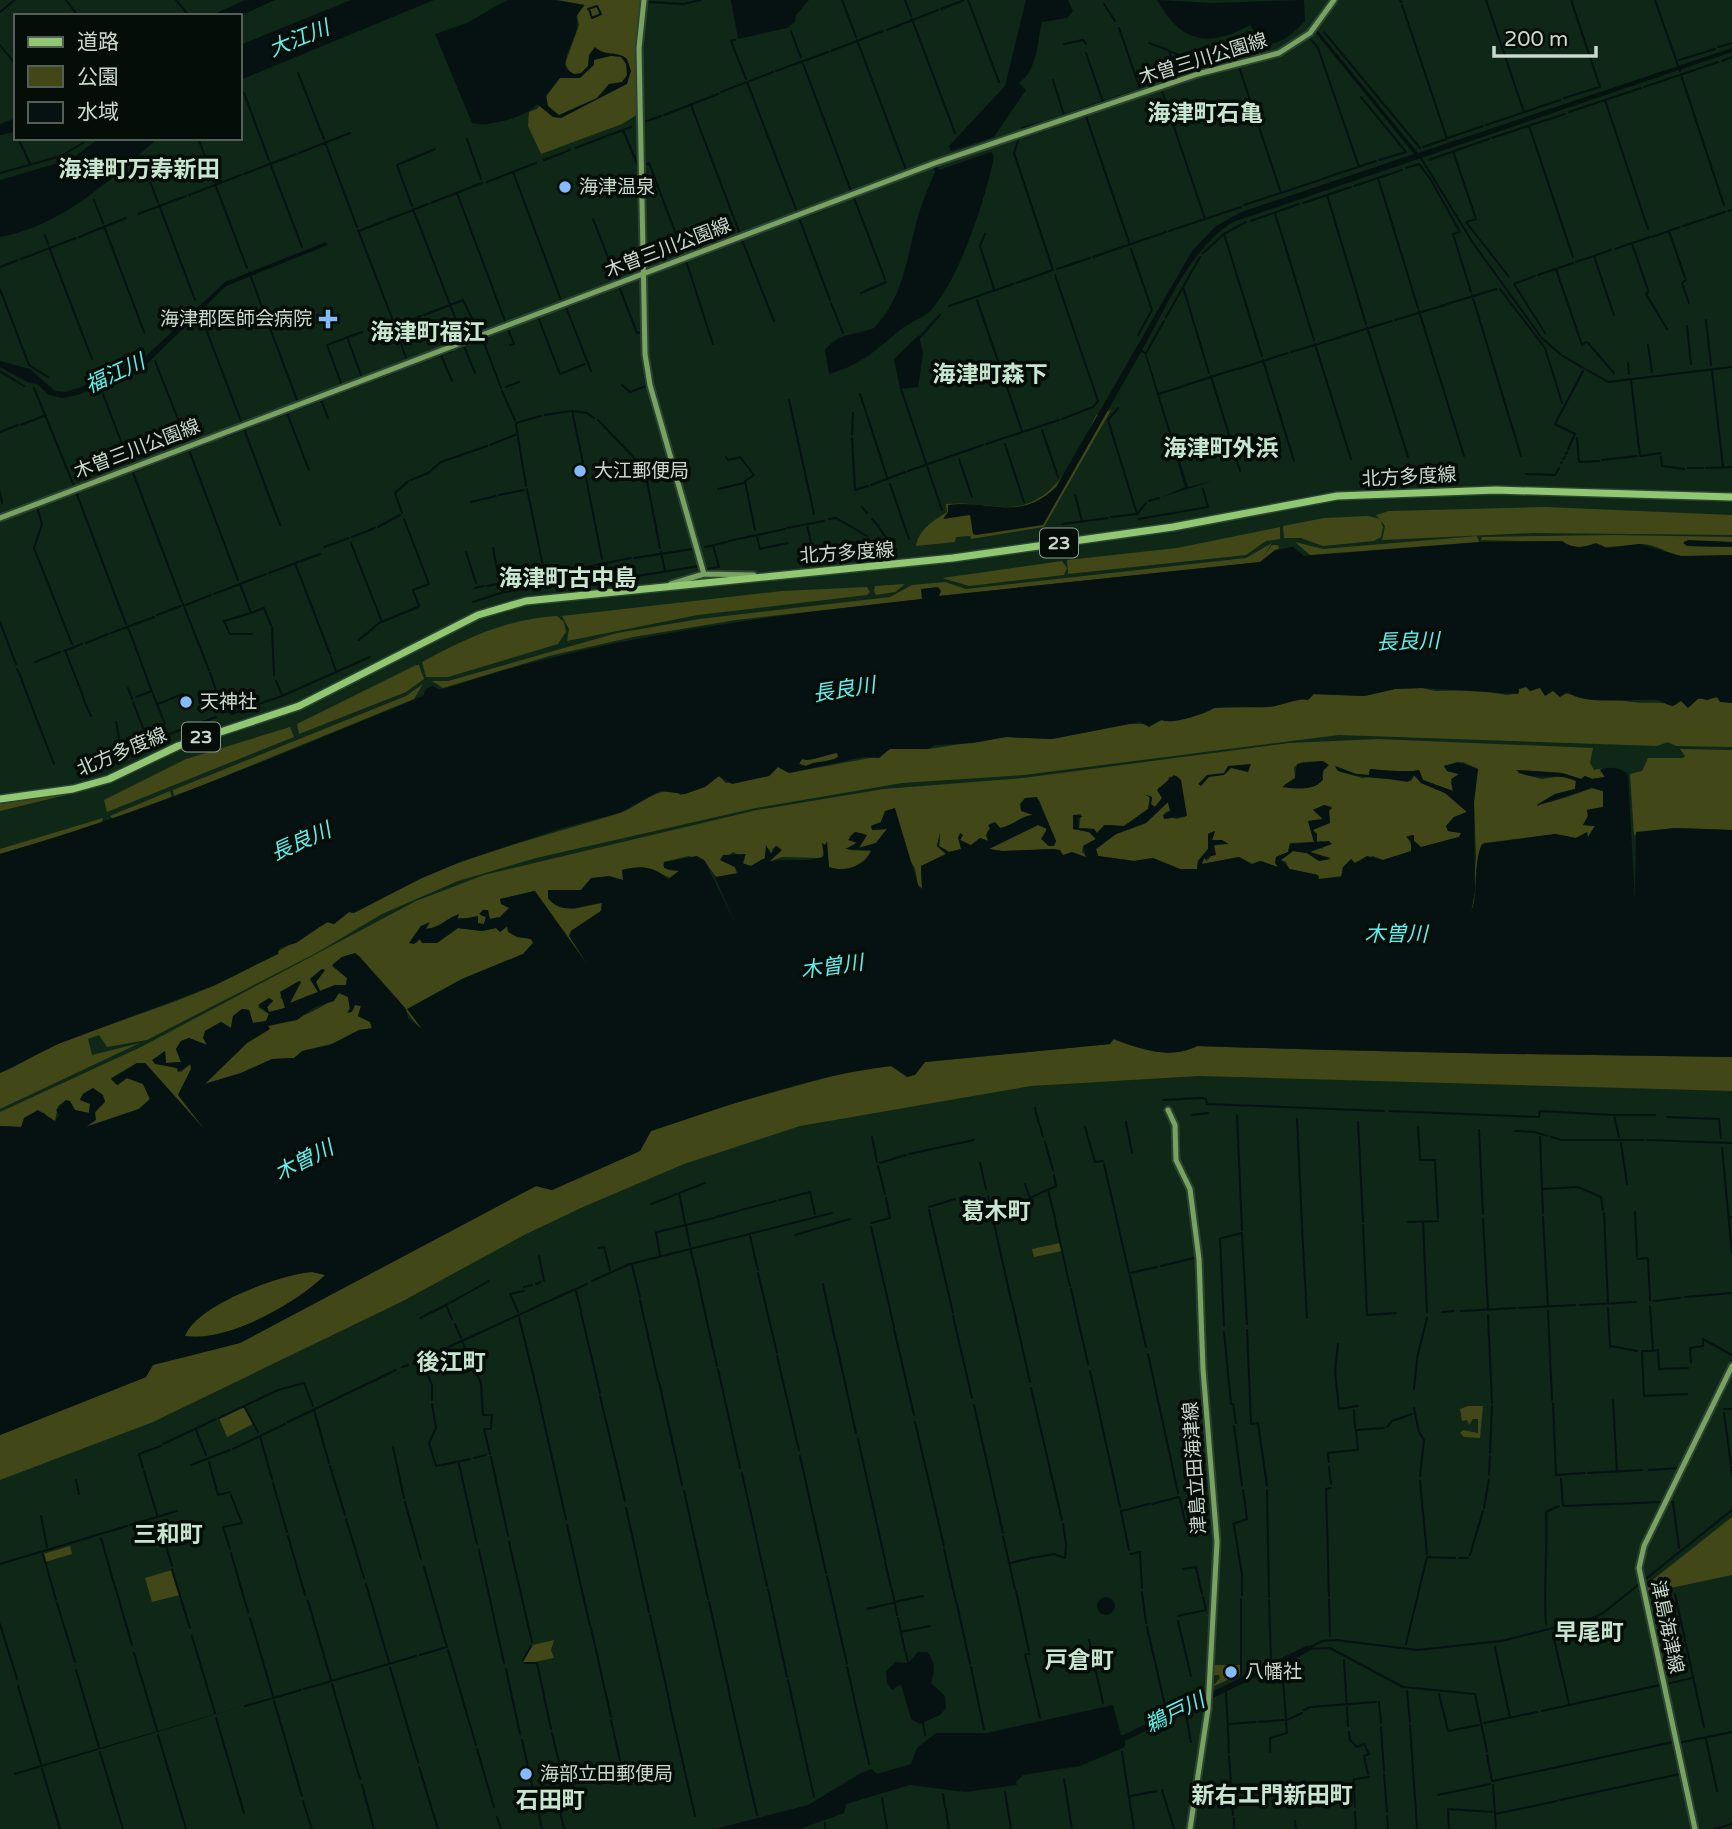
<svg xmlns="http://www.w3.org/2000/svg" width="1732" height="1829" viewBox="0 0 1732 1829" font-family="'Varela Round','Noto Sans JP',sans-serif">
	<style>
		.green { fill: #424718; fill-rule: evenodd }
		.water { fill: #061212; fill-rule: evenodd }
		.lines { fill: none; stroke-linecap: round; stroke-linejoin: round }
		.stream { stroke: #061212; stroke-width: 2 }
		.river { stroke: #061212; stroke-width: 6 }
		.secondary-casing { stroke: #2c4334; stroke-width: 9 }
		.primary-casing { stroke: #2c4334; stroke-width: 10 }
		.secondary { stroke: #79a260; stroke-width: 5 }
		.primary { stroke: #91c770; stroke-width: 7 }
		.poi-dot { fill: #84bcfb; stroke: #040d07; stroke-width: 2.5 }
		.labels { text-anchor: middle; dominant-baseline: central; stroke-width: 7; stroke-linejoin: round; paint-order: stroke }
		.shield { fill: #040d07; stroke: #8f9c92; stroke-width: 2 }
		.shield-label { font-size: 18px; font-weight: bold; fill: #cad9ce }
		.street-label { font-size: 19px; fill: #cad9ce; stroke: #040d07 }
		.poi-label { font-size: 19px; fill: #cad9ce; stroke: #040d07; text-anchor: start }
		.water-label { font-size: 21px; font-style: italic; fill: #60efed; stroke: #040d07 }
		.quarter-label { font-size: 23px; font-weight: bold; fill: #c7e5cf; stroke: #040d07 }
	</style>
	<rect width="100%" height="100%" fill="#0e2717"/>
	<!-- green -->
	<path class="green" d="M558,0H642L638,36V114L622,124L541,154L528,126L529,112L537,109L560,78H569L571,73L565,64L579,25L577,14L585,5Z
		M1111,410L1044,527L971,539L970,536L956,537L955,542L916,546C919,529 933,521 947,512L946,504C967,502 985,506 1006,507C1054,509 1079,453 1096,415Z
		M1547,507L1732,515V535L1533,533L1382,540L1385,526L1376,515L1389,511Z
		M1368,516L1380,519L1383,527L1381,537L1374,541L1323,546L1301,538H1284L1283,526L1324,518Z
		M1280,527V539L1266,541L1246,555L1068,574L1067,560L1177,548Z
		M1614,535L1732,537V542L1684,541L1687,546L1732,547V555C1716,555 1698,559 1682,556C1668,554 1654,543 1640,544C1618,546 1578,552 1559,542L1481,540L1482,537Z
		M1477,536L1479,542L1310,555L1295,542L1323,549Z
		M1272,543L1262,558L1272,545H1278L1279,549L1261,562L939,596L940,589L921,590L923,599L736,620L633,637L549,656L443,688L432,681H448L617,633L699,619L890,597L912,585L945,582L966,589L1246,558Z
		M1062,561L1067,568L1064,575L969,586L942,578Z
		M905,584L895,592L876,595L874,591L875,586Z
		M867,587L870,592L867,595L698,615L567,641L569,629L562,616L782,591Z
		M557,616L564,622L566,632L558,644L448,677H426L422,662C465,639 506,619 557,616Z
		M416,665H419L424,679L406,692L299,734L297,724Z
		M423,684L414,699L174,797L173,790L406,696Z
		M1526,687L1532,691L1538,687C1569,696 1598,698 1633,702C1650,704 1657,701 1675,705L1679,701L1719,697L1720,701L1732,703V747L1676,746L1668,742L1657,746L1339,735L1024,775L902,783L756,808L536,858L458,881L382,914L318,952L147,1040L107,1047L99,1035L88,1039L92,1055L140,1043L0,1109V1073C21,1065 38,1052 58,1044C109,1023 164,1008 215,985C257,966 291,943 328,922L334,924L349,912L352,913C437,861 527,842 620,813C638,807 663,781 681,795L704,787L719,776L726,783L769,776L778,767L789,773L875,757L890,749H929L1006,737L1052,739L1128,724H1153L1162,720C1170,723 1208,714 1214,708L1270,707L1302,698L1308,700L1310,694L1365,696L1395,689L1422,688L1436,691L1475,690L1507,695L1519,693V689Z
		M290,727L294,737L107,812L104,800L186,759Z
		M1379,739L1593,748L1590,763L1594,770L1609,767L1600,769L1606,774L1604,777L1592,779L1585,776L1581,779L1562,773L1519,770L1518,773L1542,779L1561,776L1576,781L1575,789L1555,794L1536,805C1556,801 1574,795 1592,788L1603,791V807L1587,810L1588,816L1583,825L1595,826L1588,837L1587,833L1576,838L1555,834L1484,843C1473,863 1477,890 1472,913L1476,857L1474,802L1478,769L1463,762L1444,766L1447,771L1459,774L1451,783L1453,791L1423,780L1419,770C1410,773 1381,770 1370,769L1369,775L1356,774L1335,766L1338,771L1362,778L1379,776L1411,781L1415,775L1421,783L1445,793L1467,812L1454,817L1446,826L1448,831L1461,833L1459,837L1421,847L1414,841V835L1407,836L1413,849L1409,852L1383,860L1373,856L1355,863L1351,859L1342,876L1319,879L1318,875L1289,869L1286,862L1281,860L1293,851L1307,853L1319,861L1331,858L1310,852L1315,847L1323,849L1322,841L1317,842L1313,828L1330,823L1329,810L1332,807L1324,805L1313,810L1323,819L1308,821L1314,842L1290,843L1288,852L1276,857L1278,867L1259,861L1252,864L1239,857L1202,864L1204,857L1208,860L1215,851L1213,846L1225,843L1221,840H1212L1215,831L1208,834V849L1198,861L1197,869H1180L1153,858L1134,861L1098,856L1096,849L1116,834L1146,823L1168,802L1170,811L1164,813L1176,819L1185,817L1181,780L1177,776L1169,777L1167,784L1158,788L1162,799L1155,807L1151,804L1152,797L1147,795L1151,800L1148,809L1124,826L1104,825L1097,833L1094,829L1079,828L1081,814L1074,815L1073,829L1089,832L1096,839L1083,846L1082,852L1087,857L1069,853L1066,855L1069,871L1054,849L1002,851L989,849L1038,825L1046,827L1047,845L1053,846L1056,841L1039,800L1029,813L1034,815C1020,817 1013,826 1000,828L995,822L987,832L989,841L980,838L971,846L960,840V833L961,849L949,852L939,846L940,833L937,846L946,854L921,866L922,889L918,885L915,868L883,817L881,822L871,826L874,830L887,829L876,843L858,848L865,834L855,832L849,837L857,842L848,850L871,851C863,866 845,873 829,867L826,843L822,858L782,857L768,862L780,848L776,846L772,849L773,854L766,847L765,858L751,866L743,864L745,858L733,852L722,861L735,867L737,875L717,878L703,859L688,856L664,862L663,866L668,870L679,871L670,878C654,871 640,860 623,875V880C605,876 594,877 581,890H550L559,907L573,909L602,903L601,911L571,931L587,964L534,891L500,899L502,905H508L509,908L500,917L490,919L484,909L480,915L486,917L484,924H478L477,918H456L447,920L440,927L426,929L427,925L421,926L410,942L416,943L420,939L422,943H437L458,928L482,931L496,928L500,932L508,926V932L531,939L533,943L523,954L462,979L408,1009L422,1029C411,1020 408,1012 399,1001C384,984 369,969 352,954L342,957L332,966L347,978L346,985H335L320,991L316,982L325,970L322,969L310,979L318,992L290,1003L301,982L280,997L285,1002V1008L269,1012L267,1007L273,1001L270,998L258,1007L269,1014L266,1021L253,1023L249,1010L242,1009L233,1016L231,1028L221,1022L205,1031L207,1045L189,1038L181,1041L176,1049L181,1062L166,1063L165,1051L153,1061C162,1066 174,1064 181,1072L190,1064L191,1069L178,1095L205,1130L145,1063H137L111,1078L118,1085L127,1078L143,1084L150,1099L139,1109L85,1127L95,1120L94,1114L105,1100L93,1088L83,1094L80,1099L90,1104L89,1113L75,1110L66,1100L58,1106L55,1121L46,1118L45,1113C29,1112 28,1116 21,1127L0,1126V1112L141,1047L416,901L484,875L757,810L884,789L1023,778L1289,743ZM1323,761C1327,791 1308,790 1284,785L1295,778L1294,767L1302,762Z
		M1680,749L1732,750V830L1675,828L1634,835L1630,774L1642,771L1648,758H1683L1685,756Z
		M838,753V757C828,763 817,761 806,766L799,764L802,759C811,762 826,754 838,753Z
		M170,791L172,798L113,819L110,816Z
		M67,794L66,795L0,811V804Z
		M103,818L101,824L0,854V849Z
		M339,993L348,997L350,1010L347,1011L355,1005L361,1006L358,1016L370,1022L372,1029L359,1030L335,1043L306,1050L294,1058L272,1059L241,1073L204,1084L247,1043L269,1029L267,1026C292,1020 321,1012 339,993Z
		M1113,1039C1140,1049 1170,1060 1197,1046C1375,1052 1554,1055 1732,1057V1091L1199,1076L1031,1086L800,1126L684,1164L583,1207L524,1235L403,1301L153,1422L0,1480V1435L146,1377L152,1365L240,1343L536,1186L552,1190L640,1151L651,1131L731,1104L854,1070L891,1066L915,1074L925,1062L1110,1044Z
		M1060,1243L1062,1251L1034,1257L1032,1249Z
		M312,1272L326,1275C295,1304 229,1342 185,1336C195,1305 281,1274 312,1272Z
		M244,1406L253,1424L227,1437L219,1418Z
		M1468,1406H1483L1480,1438L1464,1437L1460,1433L1463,1430L1478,1433V1419H1473L1469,1425L1467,1420L1462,1421L1460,1409Z
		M1732,1517V1575L1647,1593L1645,1586Z
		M70,1546L72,1554L45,1562L43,1554Z
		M172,1570L180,1595L152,1602L145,1578Z
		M554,1640L551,1650L554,1658L525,1664L523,1660L533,1645Z
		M1213,1665H1240V1674L1212,1687L1220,1678L1219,1675H1212Z"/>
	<!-- water -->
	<path class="water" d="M245,0H275L240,16H210Z
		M351,0H434L240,80V45Z
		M507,0H554L584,5L576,17C582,35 562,51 566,69L574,74L581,73L588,66L589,55L595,47C605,57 617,50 627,59L631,71L627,84L561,118L553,117L537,104C529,116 486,128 472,123L435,34L467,23ZM611,56L621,57L626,64L627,75L622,82L609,84L597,98L559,115L548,106L546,95L560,78H580L594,65V60Z
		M731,0H809L796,15L795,22L787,28L738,39Z
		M1026,0H1068L1073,11L1067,18L1042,22C1037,42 1038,69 1019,83L1026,90L994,137L951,151L949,146L1005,86Z
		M1157,0L1212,3L1304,0L1305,21C1287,39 1269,58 1250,25C1209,48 1181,43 1157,0Z
		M1307,22L1318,31L1418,153L1732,48V52L1233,222C1188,251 1168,305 1142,350L1146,353L1188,487L1213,481L1162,497L1185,487L1145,354L1141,352L1043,525L976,535L973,534L970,515L943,519L948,512V505C991,499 1018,523 1056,487L1192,251L1215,227L1239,213L1414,154Z
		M1245,40L1254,43L1255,51L1239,53L1236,59L1229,48L1235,41Z
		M16,118V132L0,135V124Z
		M99,138H158C113,178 62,226 0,237V180L72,159Z
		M991,152L994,157C985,200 960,278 931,310C924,318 912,321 904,327C874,351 865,363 829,374L825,350C840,331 855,336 874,328C907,294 907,249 921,207C925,195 930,184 935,172L933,167L937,166L939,170Z
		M326,242L328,245L226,286L148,363L78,395L62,398L49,395L37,384L27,382L0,367V361L30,369L55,391L65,392L81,387L145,357L225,282Z
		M919,335L923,354L918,387L900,389L894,359Z
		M1688,540L1732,542V547L1687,546L1683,543Z
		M1562,541C1573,549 1583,548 1596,543L1607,548L1640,544L1680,556L1732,555V703L1720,702L1717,697L1707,700L1699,698L1688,708L1681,701L1673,706C1666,705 1663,701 1657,700C1637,698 1582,706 1568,692L1560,697L1553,691L1545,696L1540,688L1530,691L1526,687L1519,689L1518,694L1422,688L1395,689L1364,696L1314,694L1308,700C1299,697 1279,707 1267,707C1255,708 1221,705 1212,709C1202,714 1174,725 1161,720L1149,727L1140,722L1052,739L1006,737L973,743L936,745L927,749H890L879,758L864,757L789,773L778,767L769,776L732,784L719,776L705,787L685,794L660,791L619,813L562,828L460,862L420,879L354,913L349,912L334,924L327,922L296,943L279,948L278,954L213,986L58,1044L0,1073V854C144,813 282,754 423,696L426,689L433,686L439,689L447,688C602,636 760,617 922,599L921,589L938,587L941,591L939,596L1260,562L1275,550L1293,547L1304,556L1482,542ZM837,753L838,757C828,763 817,760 806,766L799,764L802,759C812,762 826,754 837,753Z
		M1323,761L1329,765L1322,772L1323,780C1313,791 1296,789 1282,787L1295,778L1297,764Z
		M1458,762L1478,769L1474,802L1475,892L1471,912C1480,892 1472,865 1482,844L1555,834L1576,838L1587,832L1588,837L1595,826L1583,825L1588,816L1587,810L1603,807V791L1592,788C1573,794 1556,800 1536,806L1555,794L1575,789L1576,781C1556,771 1533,783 1516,770L1562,773L1581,779L1585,776L1592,779L1605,777L1600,770C1609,766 1620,767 1628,774L1635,901L1636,832L1675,828L1732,830V1057C1554,1055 1375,1052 1197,1046C1170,1060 1141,1049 1114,1039L1110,1044L925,1062L915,1075L907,1077L891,1066C810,1076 729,1105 651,1131L640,1151L552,1190L536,1186L240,1343L153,1365L146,1377L0,1435V1126L21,1127L24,1118L38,1110L55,1121L59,1115L56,1110L66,1100L70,1101L75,1110L89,1113L90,1104L80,1100L83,1094L93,1088L103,1095L105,1102L95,1112L96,1120L86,1127L139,1109L150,1099L143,1084L127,1078L117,1085L111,1079L137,1063H145L205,1130L178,1095L191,1069V1064L178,1072L177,1068L155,1064L152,1060L165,1051L166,1063L181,1062L176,1049L181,1041L189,1038L207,1045L203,1038L205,1031L221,1022L231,1028L233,1016L242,1009L249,1010L253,1023L266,1021L269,1014L258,1005L269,998L273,1001L267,1007L269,1012L285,1008L280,992L299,981L301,982L290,1003L318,992L310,979L322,969L325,970L316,982L320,991L335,985H346L347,978L332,965L342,957L355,953L360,957L406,1009L408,1018L422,1029L407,1009L462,979L523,954L533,943L531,939L517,937L508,932L507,926L500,932L496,928L482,931L458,928L437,943H422L420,939L414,944L409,943L421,926L430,922L426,929C441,927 445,919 459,914L457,920L478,916V923L484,924L486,917L479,914L483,910H488L490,919L500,917L509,908L501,904L500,899L535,891L587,964L569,936L571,931L601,911L602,903C584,904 562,917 548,898V890H581L591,878L609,876L623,880L622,870C640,865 654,866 668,879L679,871L664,868V862L697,856L705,861L735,923L715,877L738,873L735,867L720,860L723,855L746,854L742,863L751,866L765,858L766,845L771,854L776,846L782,850L769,862C787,857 809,864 824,856L822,843L825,845L827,841L829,867C843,873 868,866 871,850L845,849L857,843L848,840L855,832L867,835L859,848L876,843L887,829L872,830L871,826L881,822L885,811L895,808L918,885L922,889L921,866L946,854L937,846L940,833L939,846L949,852L961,849L958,838L960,833L963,835L960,840L971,845L980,838L988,841L986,835L990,829L988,825L995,822L1000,828C1013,826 1020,816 1033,815L1021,811L1020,804L1025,798L1037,797L1056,841L1054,846H1049L1041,839L1047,829L1038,825L989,849L1002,851L1054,849L1060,850L1063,855L1072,852L1086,857L1083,846L1096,839L1089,832L1073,829V815L1083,816L1078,819L1079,828L1094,829L1097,833L1105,825L1124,826L1148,809L1150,797L1142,794L1152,797L1151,804L1155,807L1162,798L1157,790L1174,775L1181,780L1187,816L1164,819L1163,815L1170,811L1168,802L1146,823L1116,834L1096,849L1098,856L1134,861L1153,858L1180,869H1197L1198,861L1208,849V834L1215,831L1212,840H1222L1229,844L1214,845L1216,855L1207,857V861L1204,858L1202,864L1239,857L1252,864L1261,861L1278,867L1275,863L1276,857L1288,852L1290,844L1314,842L1308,821L1323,819L1313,810L1324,805L1332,808L1329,811L1330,823L1313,830L1317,834V842L1329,841L1332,844L1310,852L1331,859L1319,861L1307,853L1293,851L1281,860L1290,869L1318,875L1319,879L1341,877L1343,867L1351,859L1355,863L1367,856L1383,860L1411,851V841L1406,837L1414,835V841L1421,847L1459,837L1461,833L1448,831L1446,826L1454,817L1467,812L1445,793L1421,783L1414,775L1408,782C1383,777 1363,779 1338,771L1335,766L1356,774L1369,775L1370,769C1381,770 1411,773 1419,770L1423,780L1453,791L1451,779L1459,774L1447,771L1444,766ZM339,993L348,997L350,1009L347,1013L352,1012L355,1005L361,1006L358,1016L370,1022L372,1028L359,1030L330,1045L302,1051L294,1058L272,1059L241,1073L205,1084L247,1043L270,1029L268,1026L297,1020L315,1007L334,1001ZM312,1272L325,1275C297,1303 226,1343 185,1336C196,1305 281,1274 312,1272Z
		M1251,764L1248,772L1231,768L1224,775L1209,777L1201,786L1198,784L1207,775L1224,773L1228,766Z
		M1097 1606a9 9 0 1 1 18 0a9 9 0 1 1-18 0Z
		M918,1652H927C936,1663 935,1670 931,1683L945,1696L946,1708L940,1715L920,1724L911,1719L901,1684L892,1690L887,1683L886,1671L896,1662L908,1663Z
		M1113,1705L1121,1735H1125V1747L1080,1766L1023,1775L1016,1782L1017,1785L965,1792L910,1785L846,1804L844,1813L800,1829H715L808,1805L861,1773L872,1769L877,1774L911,1764L917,1748L936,1733H987Z
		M243,1706L15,1775L14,1773Z"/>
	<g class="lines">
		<!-- stream -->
		<path class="stream" d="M66,0L78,16
			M176,0L189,16
			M842,0L856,37
			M905,0L911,16
			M968,0L999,82
			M1400,0L1401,2
			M1486,0L1524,112
			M1655,0L1680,71
			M649,2L683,4L701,0
			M1104,4L1115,21
			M1402,5L1447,139L1423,147
			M588,9L597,6L601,14L592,18L589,9
			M941,9L964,0
			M0,12L15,0
			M912,19L955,133
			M1119,28L1140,89
			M887,30L938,10
			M791,31L801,58
			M1324,32L1420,148
			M735,40L731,41L746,79
			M857,40L906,170
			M1311,40L1318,48L1359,167
			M1149,43L1168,50
			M1064,44L1083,40L1086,44
			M0,45L16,65
			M1718,47L1732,43
			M831,51L883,31
			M1086,53L1103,102
			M1679,60L1715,49
			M802,61L851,191
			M1224,61L1236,56
			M1722,61L1732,57
			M1239,67L1281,193
			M1199,69L1221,62
			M776,71L828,52
			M298,73L324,139
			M1681,75L1724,205
			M1178,77L1169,51L1192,60
			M1053,80L1064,115
			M747,82L797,212
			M1161,82L1196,70
			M1644,87L1718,62
			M1162,91L1205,219
			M721,92L773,72
			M244,93L269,160
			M1123,95L1158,84
			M1361,97L1406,152L1379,160
			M1564,98L1600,87L1571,0
			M1605,100L1648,229
			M691,105L740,234
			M1085,108L1120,96
			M1569,112L1641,88
			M664,115L718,94
			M1086,116L1130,245
			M1547,120L1565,114
			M1047,121L1082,109
			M644,122L661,116
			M1486,125L1560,100
			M1529,126L1573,257
			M1022,128L1044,122
			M623,130L639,168V181
			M644,135V140
			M18,138L30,164
			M198,138L214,180
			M1448,138L1483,126
			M1492,138L1546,120
			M467,139L481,179
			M596,140L631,127
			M1018,141L1014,153L1053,270
			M325,142L357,227
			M644,144L645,165L649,163L679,242
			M575,148L594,141
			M567,151L570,150
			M1453,151L1476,219L1466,222L1509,277
			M299,153L350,133
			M1421,158L1473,243L1541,337L1561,355L1608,382L1732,367
			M544,160L565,152
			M1429,160L1489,139
			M270,163L302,247
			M1406,168L1419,164L1431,180L1460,232L1453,234L1471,292
			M145,169L158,202
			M513,172L561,300
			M0,173L61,156L83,143
			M244,174L296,154
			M913,175L930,168
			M1378,178L1418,308
			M1322,179L1376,161
			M487,182L536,163
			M215,184L247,268
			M883,186L910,176
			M1354,186L1402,170
			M457,193L505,321
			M189,195L241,175
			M1327,195L1366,324
			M854,198L885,279
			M94,200L103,223
			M431,203L482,183
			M1303,203L1351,187
			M159,205L195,300
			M1244,205L1320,180
			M412,206L397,165L435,149
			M828,207L880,187
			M413,209L463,338
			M1728,211L1732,210
			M1275,213L1314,340
			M138,214L186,196
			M799,218L830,300
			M1707,218L1725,212
			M593,219L616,278
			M387,220L428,204
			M1251,221L1299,204
			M104,226L144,332
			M1683,226L1704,219
			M773,228L825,209
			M358,230L395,326L421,316
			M359,231L384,221
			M1169,231L1241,207
			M1669,231L1685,278
			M985,234L980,246L994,289
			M1224,234L1262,356
			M45,235L48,244
			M79,237L126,218
			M1652,237L1680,227
			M746,238L769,230
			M742,240L774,321
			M1632,244L1648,290
			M49,247L92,359
			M1131,249L1152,310L1138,335
			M1615,249L1650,237
			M716,250L742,240
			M1203,253L1224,234L1246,222
			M1594,256L1614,315
			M1093,257L1166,232
			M21,259L76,238
			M686,261L713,344
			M1576,262L1611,250
			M0,267L18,260
			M1057,269L1090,258
			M1556,269L1582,345L1586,342
			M660,271L712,251
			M249,272L297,400
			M649,275L657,272
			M1055,275L1098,401L1093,407L1062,419
			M1538,275L1573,263
			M1535,276L1514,284L1545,333
			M1686,280L1682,283L1689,303
			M1016,283L1053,270
			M619,286L637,333L641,332V353
			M1183,287L1209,373
			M0,289L29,365L48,377
			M1500,289L1545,348L1562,403
			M1648,292L1646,294L1667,329
			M861,293L886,282
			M598,295L635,280
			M1472,295L1521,456
			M977,300L1022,431
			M831,303L843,333
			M1447,304L1497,289
			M949,306L1013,284
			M566,307L591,371
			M566,307L585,300
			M1419,311L1464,456
			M424,315L463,300L478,331
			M201,316L241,421
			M538,317L560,374L585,364
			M538,317L563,308
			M1166,317L1200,257
			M1395,320L1445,305
			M1706,320L1711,365
			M395,326L406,358
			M1687,326L1691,364
			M1367,327L1408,457
			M368,329L390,321
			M508,329L514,344L510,345
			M1343,336L1392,321
			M347,337L361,375
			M482,337L501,388
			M487,337L535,318
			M919,338L940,315
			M1588,343L1614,373
			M1315,344L1351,459
			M1648,345L1652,372
			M464,346L475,373
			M455,349L479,340
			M1291,352L1341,337
			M1146,353L1164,321
			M441,355L452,381
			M432,358L452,351
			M1263,360L1294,461
			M155,361L187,442
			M1628,363L1629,374
			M1238,369L1288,353
			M399,370L429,359
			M0,371L24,386
			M1712,371L1723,467
			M1211,376L1240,471
			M1631,380L1640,456
			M371,381L396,372
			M341,383L327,345L362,332
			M622,385L630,392L646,386L642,357
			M1186,385L1236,369
			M506,387L519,382
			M34,388L74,486
			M101,389L130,465
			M901,389L942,510
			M502,391L515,420
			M340,393L366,383
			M860,394L887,477
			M1158,394L1184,386
			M321,400L328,418
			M789,400L814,514
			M303,407L337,394
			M1118,408L1108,420L1137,514
			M572,411L585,472
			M572,411L587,413L594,418
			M287,413L309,470
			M545,415L570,411
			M274,418L300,408
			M598,420L639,463
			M516,423L541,416
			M21,425L46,415
			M516,425L526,486
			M244,429L280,525
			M1042,430L1058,477
			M0,432L18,425
			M852,435L853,413
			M225,437L270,419
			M852,438L855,490L868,486
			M1577,438L1579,462L1599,461
			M986,444L1059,420
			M1005,444L1024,502
			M490,445L515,435
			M1568,449L1575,434L1555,424L1583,371
			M189,450L238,580
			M1566,454L1567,452
			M1641,456L1661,453
			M726,457L728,460L740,457L754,475L745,481L755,530
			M1661,457L1662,466L1684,469
			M959,459L972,497
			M1563,459L1565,457
			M163,460L208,443
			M1602,460L1637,456
			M1561,463L1562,462
			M675,465L683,462
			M1688,468H1703
			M1706,468L1732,467
			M132,470L182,602
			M135,471L160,461
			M908,471L983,445
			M1526,474L1555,475L1559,468
			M586,478L602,559
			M411,480L428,473L441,462L487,446
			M106,481L133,471
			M890,484L909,539
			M871,485L905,472
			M527,489L544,571
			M718,489L744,483
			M0,492L2,503
			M76,492L126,624
			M499,495L524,490
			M1075,495L1082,521
			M1149,501L1159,498
			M51,502L103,482
			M471,502L496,496
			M687,504L697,537
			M37,507L42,524L34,548L72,644
			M862,507L867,513
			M402,513L395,493L408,481
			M1111,517L1137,514L1146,503
			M404,519L429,584L413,590L419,606
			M829,519L836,518L867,536
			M872,519L879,527
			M1139,519L1208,507L1203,489
			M4,520L48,503
			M807,524L813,552L857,551
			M1062,524L1108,518
			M378,527L400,515
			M787,528L824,521
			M880,529L890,544
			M352,537L375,528
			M757,537L760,549L788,543
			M729,541L785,529
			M351,543L382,622
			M324,547L349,538
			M705,547L727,542
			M493,548L499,579
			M660,548L644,466H670
			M466,552L476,583
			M661,552L665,571
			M634,558L693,549
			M295,563L330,654
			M576,569L631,558
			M707,569L719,567L713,545
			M269,573L320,554
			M516,580L573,570
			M607,581L699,566
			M240,584L251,613L264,608L271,625
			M487,586L513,581
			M546,586L607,581L604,566
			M475,588L484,586
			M214,594L266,574
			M473,602L504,592L546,586L544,575
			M183,604L209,670
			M186,605L211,595
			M157,615L181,606
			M0,622L16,664
			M128,627L152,692
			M272,627L274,675
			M228,630L224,621L251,613
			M229,632L230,634H252
			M111,633L154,617
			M359,640L379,623L418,607
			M86,643L108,634
			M65,650L79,686
			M64,651L82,644
			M331,657L336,671
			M35,662L60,652
			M17,669L22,680
			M210,673L218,696
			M22,681L54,764
			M276,681L282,695
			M80,688L85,703
			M128,688L132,699
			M153,694L165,724
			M136,697L152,691
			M170,699L183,694
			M133,702L145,733
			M157,704L168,700
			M86,705L91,716
			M239,711L282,696L370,657
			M232,714L239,711L234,697
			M116,722L120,743
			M145,743L216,717
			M1163,1100L1202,1098L1206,1099L1207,1104L1384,1111
			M1035,1108L1039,1124
			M1390,1111L1539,1117L1540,1111L1613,1115
			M1192,1115L1208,1113
			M1237,1115L1242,1230
			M1667,1117L1719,1119L1721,1138
			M1297,1119L1302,1225
			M1126,1122L1132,1153
			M1358,1122L1363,1222
			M1040,1126L1043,1137
			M1085,1127L1095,1162L1103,1161
			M1418,1127L1420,1160H1435
			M1479,1130L1483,1214
			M1515,1131L1535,1132L1548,1136
			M872,1137L877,1162
			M1540,1137L1543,1213
			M1551,1137L1561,1140H1644
			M1619,1137L1614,1115H1655
			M1647,1140L1732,1143
			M1045,1142L1053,1170
			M1621,1143L1627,1184
			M1722,1148L1732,1253
			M909,1154L974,1140
			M1435,1162L1438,1218
			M880,1163L906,1155
			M980,1163L986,1189
			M1104,1164L1129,1273
			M878,1166L885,1194
			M1054,1175L1056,1186L1048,1190L1055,1218
			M1025,1184L1030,1198L1047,1190
			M1542,1189L1578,1187L1601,1197L1603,1210
			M988,1196L1011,1300
			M960,1198L966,1196
			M779,1200L810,1192L815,1214
			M651,1204L677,1194
			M929,1207L955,1199
			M741,1210L776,1201
			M929,1210L953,1313
			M1635,1212L1637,1256
			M1604,1213L1608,1303
			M716,1217L739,1211
			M1543,1217L1548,1307
			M1731,1217H1732
			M1483,1219L1488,1310
			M1055,1220L1070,1286
			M1408,1222L1438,1221
			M1423,1222L1427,1312
			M685,1223L679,1193L705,1183
			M871,1223L890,1218L886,1198
			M1363,1225L1367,1315L1396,1313
			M686,1226L690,1246
			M871,1227L894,1327
			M1302,1227L1307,1318
			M656,1232L660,1255
			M657,1232L714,1218
			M795,1235L850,1219
			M750,1236L758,1270
			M1222,1238L1242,1233L1247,1324
			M1220,1239L1224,1326
			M599,1248L604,1247L610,1270
			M691,1251L699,1284
			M539,1256L544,1281
			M1637,1259L1648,1258L1650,1301
			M632,1265L640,1297
			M1161,1266L1197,1257
			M758,1273L777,1353
			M1130,1273L1157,1267
			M1130,1276L1146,1347
			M592,1281L627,1265L832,1213
			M536,1284L541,1282
			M823,1284L835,1340
			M699,1286L717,1366
			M524,1287L532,1285
			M1071,1289L1088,1364
			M576,1291L581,1311
			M1685,1297L1732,1293
			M640,1300L658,1380
			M549,1301L587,1284
			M1653,1301L1680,1298
			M1012,1302L1030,1382
			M446,1305L489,1281
			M1580,1305L1636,1302
			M1650,1306L1653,1351L1658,1350L1659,1369L1688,1368
			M1519,1308L1575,1305
			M1608,1308L1610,1347
			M1461,1311L1516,1308
			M1548,1311L1552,1400
			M518,1312L510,1294L524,1291
			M1442,1312L1454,1311
			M581,1313L600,1393
			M1488,1315L1492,1403
			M953,1316L972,1398
			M519,1317L541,1407
			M420,1318L446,1305L452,1319
			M455,1324L461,1338
			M492,1327L547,1302
			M894,1329L914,1415
			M1247,1330L1251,1422
			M1224,1332L1231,1404
			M836,1342L856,1433
			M463,1343L469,1357
			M1338,1344L1335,1371L1339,1409L1358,1406
			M1611,1346L1637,1351
			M440,1351L490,1328
			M1653,1351H1642L1644,1396L1687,1394
			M1148,1354L1178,1493
			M777,1356L799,1450
			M1417,1358L1427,1318
			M470,1359L481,1383L483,1415H492L491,1429H484L490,1454
			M422,1361L432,1385V1400
			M1691,1362L1690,1348L1703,1346V1339L1732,1355
			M413,1364L438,1352
			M402,1367L408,1365
			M718,1369L740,1468
			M1090,1371L1120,1507
			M659,1382L682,1485
			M1031,1388L1062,1520
			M1414,1389L1417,1360
			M600,1396L625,1501
			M1613,1400L1617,1472
			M1553,1403L1556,1475L1585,1473
			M432,1404L436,1428L429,1443L436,1466L440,1465
			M1233,1404L1236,1423
			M974,1405L1003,1533
			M244,1406L258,1432
			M1414,1408L1419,1432L1424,1440L1420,1476
			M541,1409L566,1519
			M1724,1409H1732
			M314,1410L329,1463
			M1354,1410L1355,1428
			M1724,1413L1731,1464
			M219,1418L278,1390L304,1383L313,1406
			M288,1422L396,1370
			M915,1422L944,1546
			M1251,1424L1258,1423L1267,1486
			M1234,1426L1242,1485
			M1387,1427L1392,1421L1412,1414
			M196,1430L206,1455
			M260,1436L272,1479
			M858,1439L885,1560
			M163,1444L216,1419
			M393,1447L404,1498
			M233,1449L285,1424
			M1358,1450L1356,1430L1384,1428
			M1328,1453L1356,1450
			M1490,1453L1492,1406
			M1328,1455L1329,1462
			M800,1456L826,1573
			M491,1457L508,1536
			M474,1458L486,1455
			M209,1462L218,1495L230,1492
			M459,1464L477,1544
			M191,1465L230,1450
			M442,1465L470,1459
			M330,1466L345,1515
			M1329,1467L1331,1484
			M1731,1467L1732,1475
			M143,1468L139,1454L161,1446
			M1649,1470L1679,1468
			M144,1471L157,1515
			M742,1473L767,1586
			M1588,1473L1642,1470
			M1489,1474L1490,1456
			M1561,1479L1563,1506L1663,1502
			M76,1480L79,1494
			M1420,1481L1427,1554
			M273,1483L287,1532
			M1267,1490L1269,1597
			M684,1491L708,1599
			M1180,1499L1185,1522
			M405,1502L421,1559
			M1669,1502H1673L1679,1548
			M1152,1504L1179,1497
			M626,1508L649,1612
			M1484,1508L1489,1479
			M41,1516L47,1547
			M346,1519L364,1578
			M159,1522L172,1566
			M1063,1524L1066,1545
			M1233,1524L1247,1519L1243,1490
			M130,1525L177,1511
			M567,1525L590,1626
			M1234,1526L1242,1575V1595
			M288,1536L305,1595
			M1003,1536L1015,1589
			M101,1538L114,1584
			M509,1542L532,1642
			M230,1549L223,1527L242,1523L231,1495
			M944,1549L956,1602
			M479,1550L504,1663
			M1129,1550L1121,1511L1149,1504
			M231,1553L248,1612
			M43,1554L56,1600
			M1130,1554L1140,1552L1142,1588
			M1470,1555L1483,1511
			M1038,1557L1054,1554L1065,1558L1066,1547
			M1459,1558H1468
			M885,1562L891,1587
			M1010,1563L1036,1557
			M0,1564L127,1526
			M1183,1569L1196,1567L1202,1594
			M172,1570L190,1628
			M827,1576L847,1664
			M366,1584L389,1662
			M115,1586L132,1645
			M768,1589L787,1677
			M892,1589L897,1615
			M1016,1591L1029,1651
			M1142,1592L1146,1623
			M1675,1594L1704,1727
			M1329,1596L1326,1489L1331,1488
			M1329,1599L1330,1636
			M1269,1600L1271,1659
			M308,1601L331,1680
			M709,1602L729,1691
			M894,1602L923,1596
			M57,1603L75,1662
			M957,1604L970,1664
			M867,1609L893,1603
			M650,1615L670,1704
			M1178,1616L1206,1610L1203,1597
			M250,1618L273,1696
			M898,1618L905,1651
			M1178,1621L1191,1676
			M0,1624L17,1679
			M1546,1624C1543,1586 1548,1550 1546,1512L1559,1506
			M1147,1627L1166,1710
			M591,1628L611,1717
			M901,1632L930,1626
			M1553,1634L1569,1704
			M192,1636L215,1713
			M1089,1640L1103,1703
			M1406,1644L1427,1557L1455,1558
			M1495,1647L1510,1718
			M1307,1649L1322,1641L1336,1640L1418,1650L1501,1641L1593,1618L1603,1613L1732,1510
			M1309,1649L1330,1648L1403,1687L1475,1694L1487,1752
			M448,1650L476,1745
			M134,1653L157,1730
			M906,1653L908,1663
			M1030,1654H1025L1040,1718
			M420,1655L447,1647L424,1567
			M523,1660L531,1646
			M1344,1660L1348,1726
			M525,1663H537L551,1729
			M1272,1663V1664
			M390,1667L418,1762
			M847,1667L869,1764
			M971,1667L984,1729
			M1282,1667L1286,1719
			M506,1669L520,1734
			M76,1670L99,1747
			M1241,1674V1599
			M1241,1676L1242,1679
			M788,1680L814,1797
			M332,1684L360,1779
			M1667,1684L1692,1678
			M18,1686L41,1764
			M304,1689L416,1656
			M1407,1691L1410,1722
			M729,1693L757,1815
			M1226,1693L1229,1753
			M1439,1694L1448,1731L1479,1725
			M274,1701L302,1796
			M1379,1702L1381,1723
			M245,1706L301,1690
			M670,1706L695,1816
			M1304,1710L1310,1707L1376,1702
			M1542,1711L1660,1685
			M1167,1714V1716
			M1186,1714L1191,1742
			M216,1718L244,1813
			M611,1720L622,1770
			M1287,1720L1302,1713
			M1259,1722L1284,1720
			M923,1723L925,1735
			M1484,1723L1537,1712
			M1229,1724L1256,1722
			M1410,1725L1413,1769
			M1381,1727L1384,1771
			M1349,1732L1350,1740L1357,1747L1364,1744L1369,1754L1364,1756L1368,1774
			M552,1733L564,1783
			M158,1735L186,1829
			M1706,1739L1717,1791
			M522,1740L533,1790
			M1678,1743L1732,1732
			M477,1749L494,1807
			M100,1752L123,1829
			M1122,1752L1134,1829
			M1270,1752V1738L1287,1733L1286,1721
			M1487,1755L1492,1781
			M1229,1756L1233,1815
			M419,1767L438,1829
			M42,1769L60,1829
			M1413,1771L1416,1811
			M1384,1774L1387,1812
			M1064,1779L1072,1829
			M1356,1779L1369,1777
			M1493,1781L1673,1742
			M1353,1784L1354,1779
			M362,1785L374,1829
			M1493,1785L1496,1829
			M1162,1790L1174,1829
			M1354,1790L1355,1807
			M534,1792L542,1829
			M1005,1792L1011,1829
			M943,1794L945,1807
			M1438,1795L1490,1784
			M1131,1796L1157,1791
			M882,1798L887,1829
			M1560,1800L1680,1774
			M303,1801L312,1829
			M946,1809L949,1829
			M1355,1812L1356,1829
			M1416,1813L1417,1829
			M1495,1814L1557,1801
			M1387,1816L1388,1829
			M497,1817L501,1829
			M1234,1818V1829
			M1295,1821L1296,1829
			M825,1823V1829
			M564,1829L555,1788L651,1766
			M1449,1829L1448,1809L1492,1812
			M1715,1829L1732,1824"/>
		<!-- river -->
		<path class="river" d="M1120,1740L1307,1649"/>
		<defs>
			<path id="secondary" d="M644,0L639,48L645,354L650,385L704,574
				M0,518L935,163L1198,74L1279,53L1310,33L1334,0
				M671,584L704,574L754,575
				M1168,1110L1175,1125L1176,1160L1190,1189L1199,1259L1203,1369L1217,1542L1208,1709L1190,1829
				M1695,1829L1639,1568L1644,1546L1732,1366"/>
			<path id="primary" d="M0,799L73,789L109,779L178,746L299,706L478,615L526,601L953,558L1173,527L1337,496L1496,490L1732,497"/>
		</defs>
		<!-- secondary casing -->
		<use href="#secondary" class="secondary-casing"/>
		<!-- primary casing -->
		<use href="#primary" class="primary-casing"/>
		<!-- secondary -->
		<use href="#secondary" class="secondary"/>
		<!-- primary -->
		<use href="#primary" class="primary"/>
	</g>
	<!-- markers -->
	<g class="poi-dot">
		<circle cx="565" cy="187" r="7"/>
		<path d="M324.5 308.5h7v7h7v7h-7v7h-7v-7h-7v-7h7z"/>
		<circle cx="580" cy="471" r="7"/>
		<circle cx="186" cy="702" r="7"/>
		<circle cx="1231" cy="1672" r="7"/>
		<circle cx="526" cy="1774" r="7"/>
	</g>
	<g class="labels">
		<!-- shield labels -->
		<g class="shield">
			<rect x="1040" y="528.5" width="38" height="29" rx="5"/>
			<rect x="182" y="722.5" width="38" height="29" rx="5"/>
		</g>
		<g class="shield-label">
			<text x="1059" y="543">23</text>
			<text x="201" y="737">23</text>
		</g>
		<!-- street labels -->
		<g class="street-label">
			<text transform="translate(1203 59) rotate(-17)">木曽三川公園線</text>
			<text transform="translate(668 248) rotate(-21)">木曽三川公園線</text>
			<text transform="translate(137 449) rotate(-21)">木曽三川公園線</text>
			<text transform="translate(1409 477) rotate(-3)">北方多度線</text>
			<text transform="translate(847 553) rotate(-4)">北方多度線</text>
			<text transform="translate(122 752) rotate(-23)">北方多度線</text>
			<text transform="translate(1195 1468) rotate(-94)">津島立田海津線</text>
			<text transform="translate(1667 1627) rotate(78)">津島海津線</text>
		</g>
		<!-- poi labels -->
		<g class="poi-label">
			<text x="579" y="187">海津温泉</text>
			<text x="312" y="319" text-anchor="end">海津郡医師会病院</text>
			<text x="594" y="471">大江郵便局</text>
			<text x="200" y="702">天神社</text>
			<text x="1245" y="1672">八幡社</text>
			<text x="540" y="1774">海部立田郵便局</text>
		</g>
		<!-- water labels -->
		<g class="water-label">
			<text transform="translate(299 39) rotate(-22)">大江川</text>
			<text transform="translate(115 374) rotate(-25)">福江川</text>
			<text transform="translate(1408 642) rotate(-2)">長良川</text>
			<text transform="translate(844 690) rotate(-9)">長良川</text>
			<text transform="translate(301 842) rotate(-24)">長良川</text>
			<text x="1396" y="934">木曽川</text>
			<text transform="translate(832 967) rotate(-8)">木曽川</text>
			<text transform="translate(304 1161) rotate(-27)">木曽川</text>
			<text transform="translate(1175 1713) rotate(-26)">鵜戸川</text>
		</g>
		<!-- quarter labels -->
		<g class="quarter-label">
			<text x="1205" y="114">海津町石亀</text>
			<text x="139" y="170">海津町万寿新田</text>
			<text x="428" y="333">海津町福江</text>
			<text x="990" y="375">海津町森下</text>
			<text x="1221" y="449">海津町外浜</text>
			<text x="568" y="579">海津町古中島</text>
			<text x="996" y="1212">葛木町</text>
			<text x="451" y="1363">後江町</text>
			<text x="168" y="1535">三和町</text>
			<text x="1589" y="1633">早尾町</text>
			<text x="1079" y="1661">戸倉町</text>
			<text x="1272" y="1796">新右エ門新田町</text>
			<text x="550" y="1801">石田町</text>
		</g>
	</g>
	<!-- legend -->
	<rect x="14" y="14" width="228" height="126" fill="#040d07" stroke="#535f57" stroke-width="2"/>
	<rect x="28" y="37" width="35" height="10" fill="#91c770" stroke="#535f57" stroke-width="2"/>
	<text x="77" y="49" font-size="21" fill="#cad9ce">道路</text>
	<rect x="28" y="66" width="35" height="21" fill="#424718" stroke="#535f57" stroke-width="2"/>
	<text x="77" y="84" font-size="21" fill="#cad9ce">公園</text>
	<rect x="28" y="102" width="35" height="21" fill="#061212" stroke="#535f57" stroke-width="2"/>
	<text x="77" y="119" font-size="21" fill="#cad9ce">水域</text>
	<!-- scale -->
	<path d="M1494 46v10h102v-10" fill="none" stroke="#cad9ce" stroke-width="3.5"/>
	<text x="1504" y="46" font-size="21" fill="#cad9ce" stroke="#040d07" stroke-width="5" paint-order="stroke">200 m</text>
</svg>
